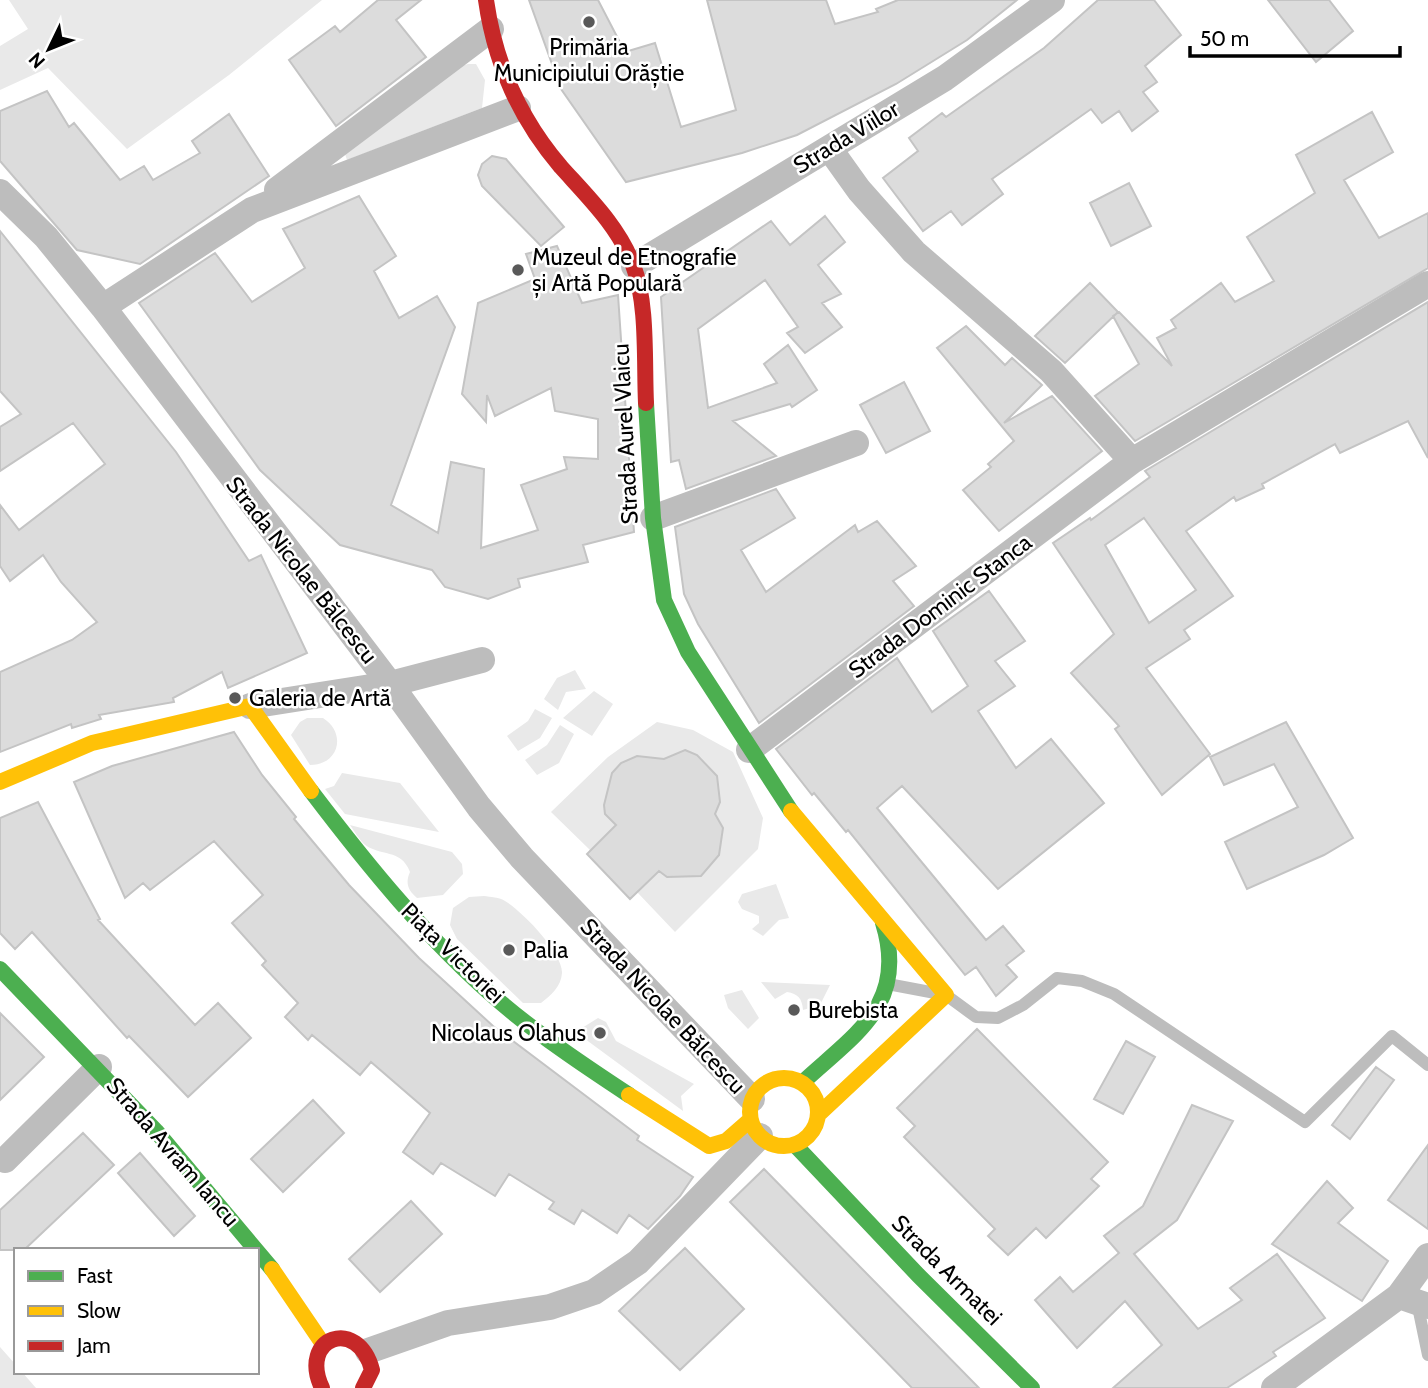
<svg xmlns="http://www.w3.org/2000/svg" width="1428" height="1388" viewBox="0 0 1428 1388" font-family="Cabin,sans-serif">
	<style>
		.green { fill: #e9e9e9 }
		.building { fill: #dcdcdc; stroke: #c4c4c4; stroke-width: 2; fill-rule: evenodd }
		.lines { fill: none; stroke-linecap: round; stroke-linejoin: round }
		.lane { stroke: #bdbdbd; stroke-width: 12 }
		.street { stroke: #bdbdbd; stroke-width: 26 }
		.fast { stroke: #4caf50; stroke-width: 16 }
		.slow { stroke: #ffc107; stroke-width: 16 }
		.jam { stroke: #c62828; stroke-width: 16 }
		.poi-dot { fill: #595959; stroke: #fff; stroke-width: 2.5 }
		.labels { text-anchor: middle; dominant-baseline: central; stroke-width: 5; stroke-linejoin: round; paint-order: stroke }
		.poi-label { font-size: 23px; fill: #000; stroke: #fff; text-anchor: start }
		.street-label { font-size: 23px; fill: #000; stroke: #fff }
	</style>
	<rect width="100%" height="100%" fill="#fff"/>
	<!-- green -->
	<path class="green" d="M9,0H322L229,75L127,149L48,68L0,90V46L28,29Z
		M468,64H476L485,80L482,108L347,160L344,151L455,68Z
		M575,670L586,689L566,692L558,710L544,699L557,678Z
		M594,691L613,704L592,736L563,718Z
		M535,709L552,718L540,738L518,751L507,736L528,721Z
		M307,718H323C347,733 339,765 310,765L291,735L300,722Z
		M657,722L693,730L733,752L763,818L758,849L675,932L637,892L630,899L587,854L590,850L551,812L608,757Z
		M560,725L574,734L559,763L537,775L525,760L547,745Z
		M342,773L400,783L439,832L345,814L325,789L334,786Z
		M350,825L452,852L462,864L463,874L443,895L417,898C408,890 405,883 410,872C401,848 380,857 364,844C359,839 354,831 350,825Z
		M776,884L789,918L779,920L763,936L752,929L759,923V916L742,909L738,902L742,894Z
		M484,896C490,897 500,897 505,901C522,911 563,953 562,973C561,987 551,995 541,1003H523L457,939L450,925L453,908L469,897Z
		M761,982L830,985L820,1005L803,1010C802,998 798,994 787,992L775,999Z
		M742,990L759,1018L748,1029L728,1008L724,995Z
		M598,1018L606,1022L616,1041L694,1084L681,1096L683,1111L581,1036L582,1028Z
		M0,1347L16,1365V1372H22L36,1388H0Z"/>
	<!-- building -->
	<path class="building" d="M378,0H421L396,20L426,57L336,126L289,60L335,26L340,32Z
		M529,0H598L625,52L655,43L681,127L736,110L707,0H826L835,24L878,12L876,9L898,0H1017L967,40L896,84L797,135L742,153L626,182L561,89Z
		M1098,0H1154L1181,35L1145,66L1157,82L1143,92L1158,111L1132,131L1119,111L1102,123L1091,109L992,179L1003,194L962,225L951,211L923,231L883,178L918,151L909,138L942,113L946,117L1044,48Z
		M1268,0H1329L1353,31L1316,62Z
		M47,91L69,127L74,123L120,180L144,166L153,180L200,153L192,141L229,114L269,176L140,264L77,250L0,161V111Z
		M1372,112L1393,152L1344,180L1379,238L1428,213V268L1135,441L1095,396L1139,364L1113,316L1119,312L1172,366L1157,338L1176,328L1171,320L1221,283L1235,302L1274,281L1247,237L1315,193L1296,155Z
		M492,156L506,159L564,227L541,246L482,186L478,175L482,164Z
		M1129,183L1151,226L1111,246L1090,203Z
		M359,196L396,256L374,271L399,318L437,296L455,327L391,505L438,533L451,462L484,469L481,548L538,530L521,485L567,469L564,457L598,459V419L555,411L551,388L495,416L487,395L486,422L462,394L478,303L535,279L526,254L557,246L582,303L618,295L634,532L583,545L588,562L518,579L520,587L488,599L445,587L432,570L340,545L260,470L139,303L215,253L252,302L305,268L283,229Z
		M825,216L845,242L818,265L841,294L822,303L842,327L805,353L787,333L798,327L765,280L698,329L708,408L777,383L764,364L788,345L817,390L792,407L790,404L733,421L776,456L686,489L679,460L671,462L661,297L771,221L790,245Z
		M0,231L176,452L249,561L261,555L307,653L228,688L222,672L173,698L174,702L99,715L101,719L72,728L71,724L0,752V672L72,640L97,622L61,582L43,555L10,581L0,566V505L19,530L105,464L73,423L0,471V427L21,414L0,391Z
		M1090,283L1118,312L1065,363L1035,336Z
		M1428,302V458L1408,421L1340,453L1335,444L1262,484L1264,488L1236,501L1234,497L1186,531L1233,596L1184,630L1190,639L1146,668L1210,754L1162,795L1115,729L1119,726L1071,673L1114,634L1053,543L1090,518L1091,520L1150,477L1145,471ZM1144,518L1196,590L1149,623L1105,545Z
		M966,326L1005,365L1012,358L1042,385L1004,423L1052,396L1102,451L999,531L963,490L991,467L988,464L1014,441L937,348Z
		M904,382L930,431L886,453L860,405Z
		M776,489L795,518L741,550L766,592L855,525L858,532L877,521L916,566L893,581L914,606L759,723L698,624L684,594L675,527Z
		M989,591L1025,641L995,661L1015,686L978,711L1016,768L1051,739L1104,803L998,889L902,786L877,808L986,940L1003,926L1024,951L1006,965L1017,977L996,996L976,967L965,975L848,830L846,832L814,793L812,795L776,749L897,658L932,712L968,686L933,631Z
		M1286,722L1353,838L1324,855L1247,889L1225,842L1298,807L1274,764L1224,785L1210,757Z
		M234,732L262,775L296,817L294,819L349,885L419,958L493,1026L639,1136L637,1140L693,1177L680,1196L648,1229L629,1215L617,1233L582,1210L574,1224L549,1209L554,1202L509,1174L495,1196L441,1163L433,1174L403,1152L430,1113L371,1062L360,1075L312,1035L308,1040L285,1017L298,1003L262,965L266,961L232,923L263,895L214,841L150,890L143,883L125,898L74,782L112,766Z
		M685,750L697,755L717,776L720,802L715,814L723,828L719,855L701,876L667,877L659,871L630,899L587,854L616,825L605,814L604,805L612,773L621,763L637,756L664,759Z
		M38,802L100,919L98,920L195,1025L218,1003L251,1038L188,1097L129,1036L127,1038L32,932L15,949L0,933V818Z
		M0,1013L44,1057L0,1100Z
		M977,1029L1108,1162L1091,1179L1099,1186L1046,1238L1036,1228L1008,1255L988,1236L995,1229L904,1137L915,1126L897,1108Z
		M1126,1041L1155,1057L1123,1114L1094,1099Z
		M1376,1067L1394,1080L1350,1139L1332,1125Z
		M313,1100L344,1133L283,1192L251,1159Z
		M1192,1105L1233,1121L1177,1220L1134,1254L1198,1329L1242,1300L1230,1288L1277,1254L1325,1318L1273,1352L1276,1356L1227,1388H1113L1162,1345L1125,1301L1077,1348L1035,1300L1060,1277L1073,1292L1119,1253L1104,1236L1143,1206Z
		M83,1133L114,1165L24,1250H0V1210Z
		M1428,1145V1229L1388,1200Z
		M140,1153L195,1216L174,1236L118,1173Z
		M764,1169L979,1388H912L730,1202Z
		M1327,1181L1353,1208L1338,1223L1388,1261L1362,1301L1272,1244Z
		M411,1201L442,1234L380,1292L349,1259Z
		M685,1248L744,1309L680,1370L619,1311Z"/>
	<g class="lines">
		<!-- lane -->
		<path class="lane" d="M893,985L946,995L976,1017L998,1018L1023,1005L1057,978L1082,981L1114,994L1305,1122L1392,1036L1428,1065
			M1417,1302L1428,1355"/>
		<!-- street -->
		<path class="street" d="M829,148L859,190L914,252L1051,371L1132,461
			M277,190L491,29
			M0,192L46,237L103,307L390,684L479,807L522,858L752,1099
			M634,266L945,78L1052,0
			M103,307L252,210L518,108
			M653,518L856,443
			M250,706L390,684L482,660
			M749,750L1132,461L1428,284
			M5,1160L99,1067
			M1399,1296L1428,1306
			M368,1351L448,1323L550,1307L594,1292L638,1262L760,1136
			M1274,1388L1399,1296L1428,1256"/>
		<!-- fast -->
		<path class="fast" d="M646,403L653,518L664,600L688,652L791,811
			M311,791C368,866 428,940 499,1001C540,1036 585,1066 629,1095
			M0,969L156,1131L272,1269
			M803,1082C856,1033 908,1004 883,923
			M795,1145L918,1275L1032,1388"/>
		<!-- slow -->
		<path class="slow" d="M0,782L92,743L250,706L311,791
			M791,811L946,995L819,1114
			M750 1112a34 34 0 1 1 68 0a34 34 0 1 1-68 0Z
			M629,1095L709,1146L726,1141L750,1120
			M272,1269L323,1344"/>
		<!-- jam -->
		<path class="jam" d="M486,0C495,64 519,118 561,167C588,197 619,227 633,265C648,303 644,362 646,403
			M322,1388C298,1337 358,1316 372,1370L363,1388"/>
	</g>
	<!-- markers -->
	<g class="poi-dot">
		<circle cx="589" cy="22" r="7"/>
		<circle cx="518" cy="270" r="7"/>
		<circle cx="235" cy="698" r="7"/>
		<circle cx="509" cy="950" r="7"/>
		<circle cx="794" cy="1010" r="7"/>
		<circle cx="600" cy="1033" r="7"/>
	</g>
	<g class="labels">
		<!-- poi labels -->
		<g class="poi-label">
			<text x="589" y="47" text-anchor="middle">Primăria<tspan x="589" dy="26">Municipiului Orăștie</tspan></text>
			<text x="532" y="257">Muzeul de Etnografie<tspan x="532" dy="26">și Artă Populară</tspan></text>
			<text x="249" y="698">Galeria de Artă</text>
			<text x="523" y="950">Palia</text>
			<text x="808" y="1010">Burebista</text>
			<text x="586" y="1033" text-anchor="end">Nicolaus Olahus</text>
		</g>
		<!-- street labels -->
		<g class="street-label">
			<text transform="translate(846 137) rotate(-31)">Strada Viilor</text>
			<text transform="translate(625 434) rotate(-93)">Strada Aurel Vlaicu</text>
			<text transform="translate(302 570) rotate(52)">Strada Nicolae Bălcescu</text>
			<text transform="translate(940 606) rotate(-37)">Strada Dominic Stanca</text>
			<text transform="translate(453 953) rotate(44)">Piața Victoriei</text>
			<text transform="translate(663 1006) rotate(47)">Strada Nicolae Bălcescu</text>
			<text transform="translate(173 1152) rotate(49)">Strada Avram Iancu</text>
			<text transform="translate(947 1270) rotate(45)">Strada Armatei</text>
		</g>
	</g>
	<!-- legend -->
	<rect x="14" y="1248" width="245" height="126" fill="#ffffff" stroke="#999999" stroke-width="2"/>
	<rect x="28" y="1271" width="35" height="10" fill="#4caf50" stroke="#999999" stroke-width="2"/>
	<text x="77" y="1283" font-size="21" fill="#000000">Fast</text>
	<rect x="28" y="1306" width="35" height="10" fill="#ffc107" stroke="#999999" stroke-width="2"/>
	<text x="77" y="1318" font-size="21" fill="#000000">Slow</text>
	<rect x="28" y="1341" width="35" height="10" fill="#c62828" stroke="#999999" stroke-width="2"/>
	<text x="77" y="1353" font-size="21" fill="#000000">Jam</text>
	<!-- north arrow -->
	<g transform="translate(49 49) rotate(227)" stroke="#ffffff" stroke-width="5" paint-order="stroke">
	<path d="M0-5L12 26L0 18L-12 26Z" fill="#000000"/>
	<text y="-10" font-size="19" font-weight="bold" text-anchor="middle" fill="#000000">N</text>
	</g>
	<!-- scale -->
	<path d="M1190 46v10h210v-10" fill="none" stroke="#000000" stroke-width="3.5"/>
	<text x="1200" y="46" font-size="21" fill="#000000" stroke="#ffffff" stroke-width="5" paint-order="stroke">50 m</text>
</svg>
